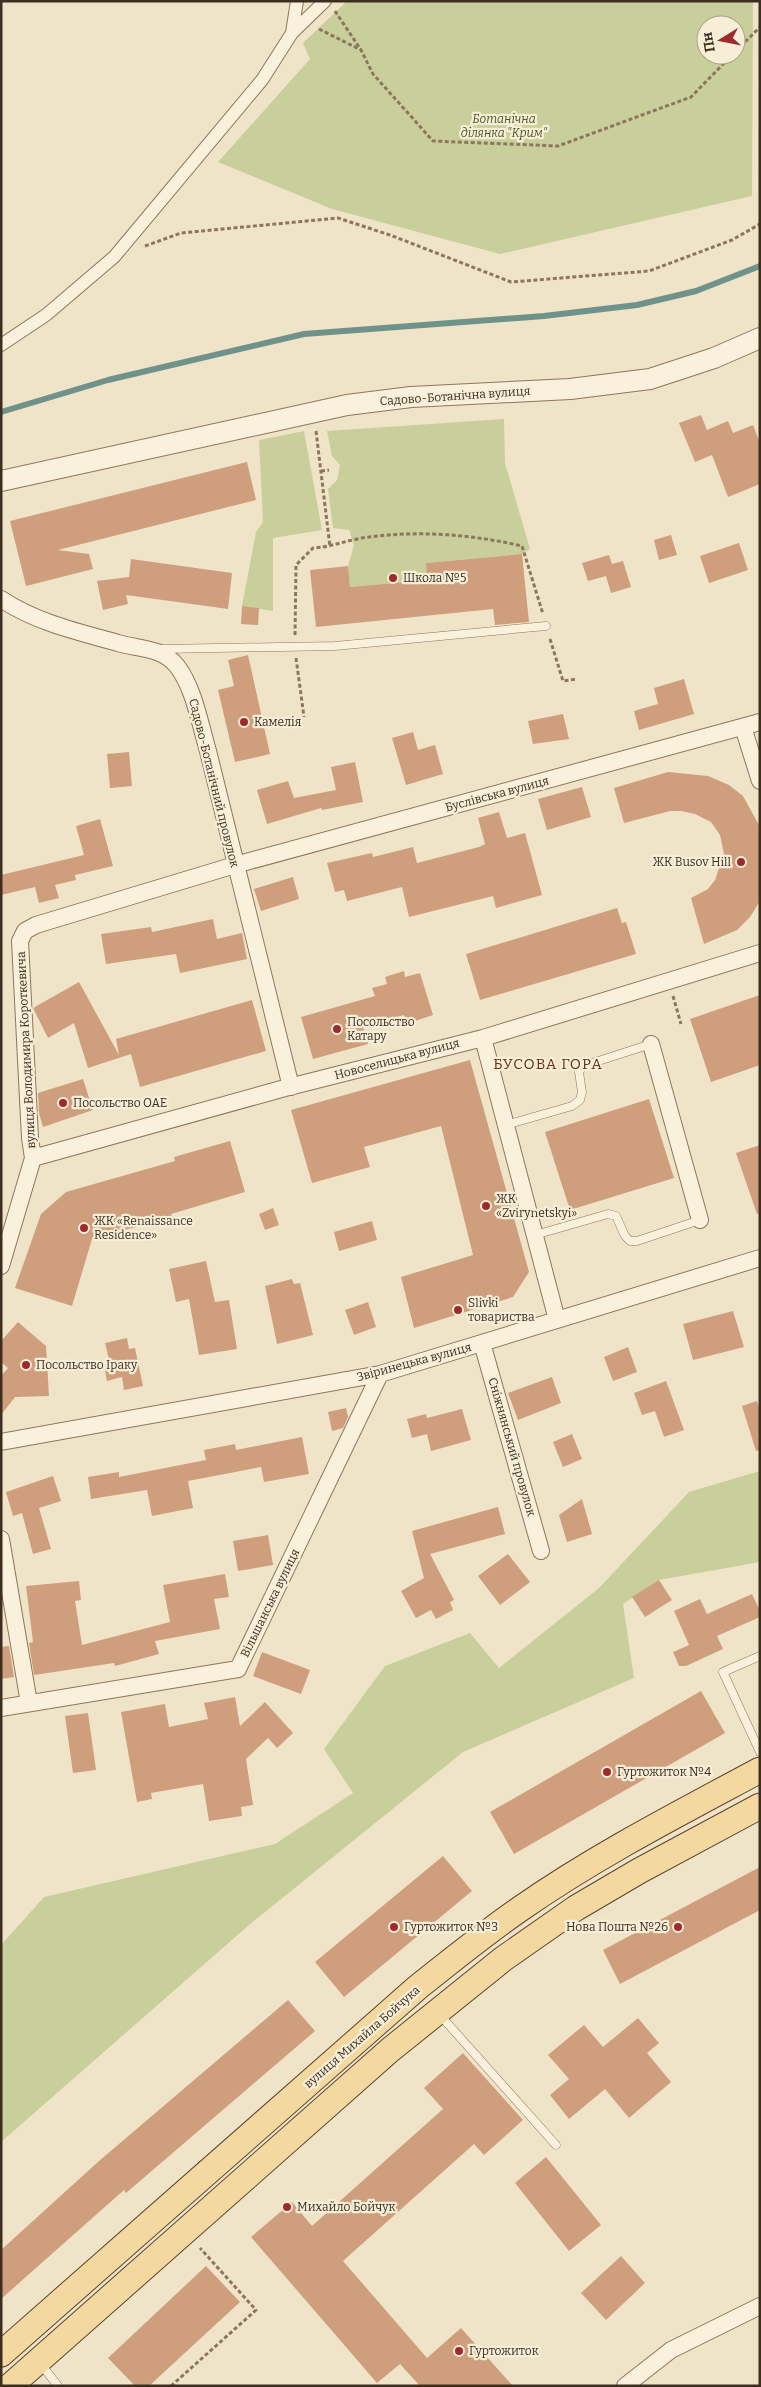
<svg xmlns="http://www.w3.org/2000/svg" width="761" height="2387" viewBox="0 0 761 2387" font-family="Bitter,serif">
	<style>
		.green { fill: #c9cf9b; fill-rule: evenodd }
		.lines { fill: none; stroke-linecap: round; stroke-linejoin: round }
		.stream { stroke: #6f938a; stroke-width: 6 }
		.building { fill: #cf9f7d }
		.service-casing { stroke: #8d765c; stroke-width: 9 }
		.pedestrian-casing { stroke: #8d765c; stroke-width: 14 }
		.minor-casing { stroke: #8d765c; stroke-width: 18 }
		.tertiary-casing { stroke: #8d765c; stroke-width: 22 }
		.primary-casing { stroke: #5b4430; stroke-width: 27 }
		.path { stroke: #8d765c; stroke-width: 3; stroke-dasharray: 4 2.5; stroke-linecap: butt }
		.service { stroke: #faf1dc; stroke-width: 8 }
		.pedestrian { stroke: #faf1dc; stroke-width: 12 }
		.minor { stroke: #faf1dc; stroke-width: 16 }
		.tertiary { stroke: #faf1dc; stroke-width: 20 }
		.primary { stroke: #f3d9a0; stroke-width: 25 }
		.poi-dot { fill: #9e2a2b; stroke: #f7eed8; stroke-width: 2 }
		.labels { text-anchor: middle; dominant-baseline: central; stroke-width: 4.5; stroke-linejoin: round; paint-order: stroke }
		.park-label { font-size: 12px; font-style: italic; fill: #4d5a26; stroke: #f7eed8 }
		.street-label { font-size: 12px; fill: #3d2e20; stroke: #f7eed8 }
		.poi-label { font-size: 12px; fill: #3d2e20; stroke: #f7eed8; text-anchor: start }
		.quarter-label { font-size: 15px; letter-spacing: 1px; fill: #6b2e1e; stroke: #f7eed8 }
	</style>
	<rect width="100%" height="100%" fill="#f0e4c8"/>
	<!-- green -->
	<path class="green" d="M347,1H753L752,196L500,254L332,209L218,162L310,59L303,43ZM706,25H736V55H706Z
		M504,419L505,463L530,549L522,554L426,563L427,580L350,587L348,566L354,545L349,530L333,528L328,489L337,480L340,465L332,456L327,431Z
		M304,431L322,530L273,538V611L242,606L256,532L263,522L259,440Z
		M760,1471V1562L659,1580L623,1604L634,1678L463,1752L249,1925L1,2142V1945L44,1897L275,1844L353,1793L324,1749L385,1666L470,1633L499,1668L599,1588L689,1492Z"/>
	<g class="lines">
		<!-- stream -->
		<path class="stream" d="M1,412L108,380L304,334L544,316L637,305L696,291L760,266"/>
	</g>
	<!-- building -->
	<path class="building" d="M701,415L707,430L728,421L733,433L753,425L760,443V484L728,497L712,455L695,462L679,423Z
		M247,462L256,500L58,550L89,554L93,569L26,586L10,521Z
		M671,535L677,555L659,560L654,540Z
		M739,543L748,570L709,583L700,556Z
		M522,554L529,622L495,625L493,609L316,627L310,570L348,566L350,587L427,580L426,563Z
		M609,555L612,564L623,561L631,587L611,593L606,576L588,581L582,563Z
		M131,559L232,573L228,609L126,595L128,604L103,610L97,581L129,577Z
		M242,606L259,608L258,625L241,624Z
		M248,655L270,754L235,762L218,690L234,686L228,660Z
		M684,679L694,714L639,730L634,711L658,704L654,688Z
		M563,714L569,739L533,744L528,721Z
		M413,732L418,750L435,745L443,774L406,785L392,738Z
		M129,752L132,786L110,788L107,754Z
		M355,762L363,802L322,810L321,808L267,824L257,790L288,781L294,798L336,790L331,767Z
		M668,772L708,776L729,785L743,796L760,827V901L750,917L737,930L704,944L691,898L708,889L715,880L724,854L720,835L711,822L695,814L681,811H670L624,823L614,788Z
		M582,787L591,817L547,830L538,799Z
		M499,812L507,838L525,833L542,895L496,908L493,896L409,917L402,887L347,901L344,890L335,892L327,863L372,853L373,857L413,847L417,863L479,847L485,844L478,818Z
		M100,819L113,866L75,875L76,880L55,885L59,898L39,903L35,887L1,895V875L84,855L76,826Z
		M293,877L299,899L261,911L254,889Z
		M617,908L622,923L626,922L636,954L480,1000L466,954Z
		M213,919L217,939L242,933L247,959L180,973L176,954L106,964L101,934L151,927L152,932Z
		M404,971L405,977L420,973L433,1015L406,1024L404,1015L363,1027L368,1044L313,1059L301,1017L375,996L372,988L387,984L385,977Z
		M79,982L119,1055L116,1039L252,1000L266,1051L140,1087L131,1054L88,1068L74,1023L48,1038L33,1008Z
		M760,995V1065L711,1082L690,1019Z
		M470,1060L529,1272L513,1297L414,1328L401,1277L473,1255L441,1126L364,1147L370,1167L312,1183L291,1110Z
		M83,1079L93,1110L43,1127L39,1113L38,1093Z
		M649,1099L674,1178L570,1210L545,1132Z
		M230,1141L245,1192L171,1214L172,1217L92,1239L72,1306L15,1288L41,1214L66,1192L175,1161L174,1157Z
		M760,1145V1213L757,1214L736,1153Z
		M273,1208L279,1225L265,1230L259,1214Z
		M372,1221L377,1240L339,1251L334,1232Z
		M206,1261L215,1302L229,1300L237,1349L199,1355L189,1299L176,1302L169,1269Z
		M292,1279L294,1284L300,1283L313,1335L277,1344L265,1286Z
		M368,1302L376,1327L354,1335L345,1310Z
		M733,1311L744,1347L693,1360L683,1324Z
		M18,1322L46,1346L49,1396L15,1397L1,1415V1376L8,1368L1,1362V1341Z
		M127,1338L129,1349L135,1348L143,1386L124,1390L122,1377L107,1381L104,1366L110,1364L105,1343Z
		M628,1347L637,1372L613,1381L604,1357Z
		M552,1377L561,1403L518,1420L508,1393Z
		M666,1381L684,1430L664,1437L655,1411L642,1415L634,1393Z
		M757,1401L760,1410V1450L756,1451L742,1406Z
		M346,1408L348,1417L343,1428L332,1431L328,1412Z
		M462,1409L471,1440L431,1451L427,1434L412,1438L407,1419L426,1414L427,1418Z
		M572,1434L582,1459L563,1467L553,1442Z
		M302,1437L309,1474L264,1482L261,1467L188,1481L193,1508L152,1516L147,1490L91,1499L88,1477L119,1472V1477L206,1460L204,1450L235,1444L236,1450Z
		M53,1476L61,1501L39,1508L51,1549L33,1554L22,1513L13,1516L6,1492Z
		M582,1499L592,1534L567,1542L559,1515Z
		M498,1507L505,1534L430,1554L454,1600L450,1602L453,1610L436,1619L431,1610L416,1618L401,1591L424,1578L412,1531Z
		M268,1535L273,1565L238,1571L233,1541Z
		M508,1554L530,1582L500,1605L478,1576Z
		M225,1574L229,1597L214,1599L220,1629L155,1641L159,1654L115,1666L114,1663L34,1675L29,1643L33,1642L26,1586L79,1581L81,1600L75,1601L82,1645L170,1622L163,1585Z
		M659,1580L672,1600L645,1617L632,1597Z
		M752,1594L760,1611V1617L717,1636L723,1649L686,1666H679L673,1652L689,1645L674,1611L700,1599L707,1614Z
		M9,1646L14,1677L1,1679V1647Z
		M262,1652L310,1670L301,1694L253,1676Z
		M701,1691L725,1733L514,1854L490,1812Z
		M235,1697L240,1726L265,1702L293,1733L277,1748L268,1738L246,1759L253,1805L241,1807L242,1816L209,1821L203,1784L151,1793L152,1799L137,1802L121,1712L165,1704L169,1727L208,1719L204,1703Z
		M88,1713L96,1770L73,1773L65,1716Z
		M443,1856L472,1891L344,1997L315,1962Z
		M760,1867V1910L620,1984L603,1950Z
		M288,2000L315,2031L126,2193L124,2190L1,2299V2250L99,2161Z
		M638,2018L659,2043L647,2053L671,2082L629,2118L605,2089L569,2119L550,2095L569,2079L548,2055L584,2025L603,2047Z
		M463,2053L523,2120L484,2155L474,2144L343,2261L427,2358L461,2328L513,2386H420L400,2364L377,2383L251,2237L292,2202L312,2226L443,2109L424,2088Z
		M546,2157L601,2225L569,2251L515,2183Z
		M621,2256L645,2283L606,2320L581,2293Z
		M206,2266L240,2302L149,2386H135L108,2358Z"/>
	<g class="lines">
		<defs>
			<path id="service" d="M161,649L335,646L546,626
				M506,1125L572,1106L580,1100L582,1092L579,1072L583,1066L651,1044
				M535,1235L608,1214L616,1216L625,1236L630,1241H637L700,1220
				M760,1656L723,1672L760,1752
				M440,2015L556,2145
				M40,2363L58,2386"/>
			<path id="pedestrian" d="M292,33L297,1
				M1,345L46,315L114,257L262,80L292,33L325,1"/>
			<path id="minor" d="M1,599C35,622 78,632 118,643C138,649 162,647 177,666C194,688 200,724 208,751L291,1087
				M743,727L760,781
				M483,1038L557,1320
				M651,1044L700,1220
				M33,1158L285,1088L483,1038L760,953
				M1,1266L33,1158L30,1138L20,941L25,931L36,925L235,865L760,722
				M482,1343L541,1551
				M1,1442L380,1374L760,1258
				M1,1539L29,1703
				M1,1708L238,1669L380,1374
				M625,2386L671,2350L760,2306"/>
			<path id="tertiary" d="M1,481L347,405L411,397L570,389L650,379L714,358L760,338"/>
			<path id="primary" d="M1,2354L418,1987C451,1961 485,1933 520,1909C596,1856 678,1814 760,1770
				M10,2386L390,2050L503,1959L576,1908L639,1871L760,1806"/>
		</defs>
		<!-- service casing -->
		<use href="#service" class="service-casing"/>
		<!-- pedestrian casing -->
		<use href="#pedestrian" class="pedestrian-casing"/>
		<!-- minor casing -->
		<use href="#minor" class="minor-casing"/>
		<!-- tertiary casing -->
		<use href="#tertiary" class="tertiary-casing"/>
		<!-- primary casing -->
		<use href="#primary" class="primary-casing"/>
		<!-- path -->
		<path class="path" d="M335,11L361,50
			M319,29L361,50L373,74L433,141L558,146L691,97L732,55
			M736,51L760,27
			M145,246L181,233L338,218L390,235L511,282L649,271L732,240L760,224
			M316,431L330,547
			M321,471L329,470
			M295,635L296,565L313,548C330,547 345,541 362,538C415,530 470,534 522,546L543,614
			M550,639L563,681L577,679
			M296,658L304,717
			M673,996L681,1024
			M171,2386L256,2310L200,2248"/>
		<!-- service -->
		<use href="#service" class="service"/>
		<!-- pedestrian -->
		<use href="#pedestrian" class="pedestrian"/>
		<!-- minor -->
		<use href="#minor" class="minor"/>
		<!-- tertiary -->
		<use href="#tertiary" class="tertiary"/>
		<!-- primary -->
		<use href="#primary" class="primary"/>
	</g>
	<!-- markers -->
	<g class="poi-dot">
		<circle cx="393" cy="578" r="5"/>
		<circle cx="244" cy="722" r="5"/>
		<circle cx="741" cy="862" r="5"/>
		<circle cx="337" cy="1029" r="5"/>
		<circle cx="63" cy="1103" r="5"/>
		<circle cx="486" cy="1206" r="5"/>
		<circle cx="84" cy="1228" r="5"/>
		<circle cx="458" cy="1310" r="5"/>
		<circle cx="26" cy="1365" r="5"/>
		<circle cx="607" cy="1772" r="5"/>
		<circle cx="394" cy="1927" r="5"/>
		<circle cx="678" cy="1927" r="5"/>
		<circle cx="287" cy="2207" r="5"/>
		<circle cx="459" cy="2351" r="5"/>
	</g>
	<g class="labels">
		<!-- park labels -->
		<g class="park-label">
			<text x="504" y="119">Ботанічна<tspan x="504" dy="14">ділянка "Крим"</tspan></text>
		</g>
		<!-- street labels -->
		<g class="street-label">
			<text transform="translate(455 396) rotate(-4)">Садово-Ботанічна вулиця</text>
			<text transform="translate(214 783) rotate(76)">Садово-Ботанічний провулок</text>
			<text transform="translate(497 794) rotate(-15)">Буслівська вулиця</text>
			<text transform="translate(26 1050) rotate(-93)">вулиця Володимира Короткевича</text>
			<text transform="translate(397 1059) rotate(-15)">Новоселицька вулиця</text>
			<text transform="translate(414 1362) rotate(-15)">Звіринецька вулиця</text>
			<text transform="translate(512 1447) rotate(74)">Сніжнянський провулок</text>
			<text transform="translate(270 1603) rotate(-64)">Вільшанська вулиця</text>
			<text transform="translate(362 2037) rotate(-41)">вулиця Михайла Бойчука</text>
		</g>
		<!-- poi labels -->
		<g class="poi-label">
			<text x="403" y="578">Школа №5</text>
			<text x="254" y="722">Камелія</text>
			<text x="731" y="862" text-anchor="end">ЖК Busov Hill</text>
			<text x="347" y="1022">Посольство<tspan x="347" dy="14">Катару</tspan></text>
			<text x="73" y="1103">Посольство ОАЕ</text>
			<text x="496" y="1199">ЖК<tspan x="496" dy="14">«Zvirynetskyi»</tspan></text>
			<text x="94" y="1221">ЖК «Renaissance<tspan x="94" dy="14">Residence»</tspan></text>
			<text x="468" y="1303">Slivki<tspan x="468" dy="14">товариства</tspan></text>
			<text x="36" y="1365">Посольство Іраку</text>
			<text x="617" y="1772">Гуртожиток №4</text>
			<text x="404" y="1927">Гуртожиток №3</text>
			<text x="668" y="1927" text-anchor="end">Нова Пошта №26</text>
			<text x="297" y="2207">Михайло Бойчук</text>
			<text x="469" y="2351">Гуртожиток</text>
		</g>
		<!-- quarter labels -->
		<g class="quarter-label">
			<text x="548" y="1064">БУСОВА ГОРА</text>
		</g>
	</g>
	<!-- border -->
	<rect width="761" height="2387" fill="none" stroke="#3d2e20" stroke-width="5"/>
	<!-- north arrow -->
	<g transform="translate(721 40) rotate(260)"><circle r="24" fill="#f7eed8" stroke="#ada18e"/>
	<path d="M0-4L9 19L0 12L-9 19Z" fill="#9e2a2b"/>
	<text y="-8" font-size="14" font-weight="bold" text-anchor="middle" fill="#3d2e20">Пн</text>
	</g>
</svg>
